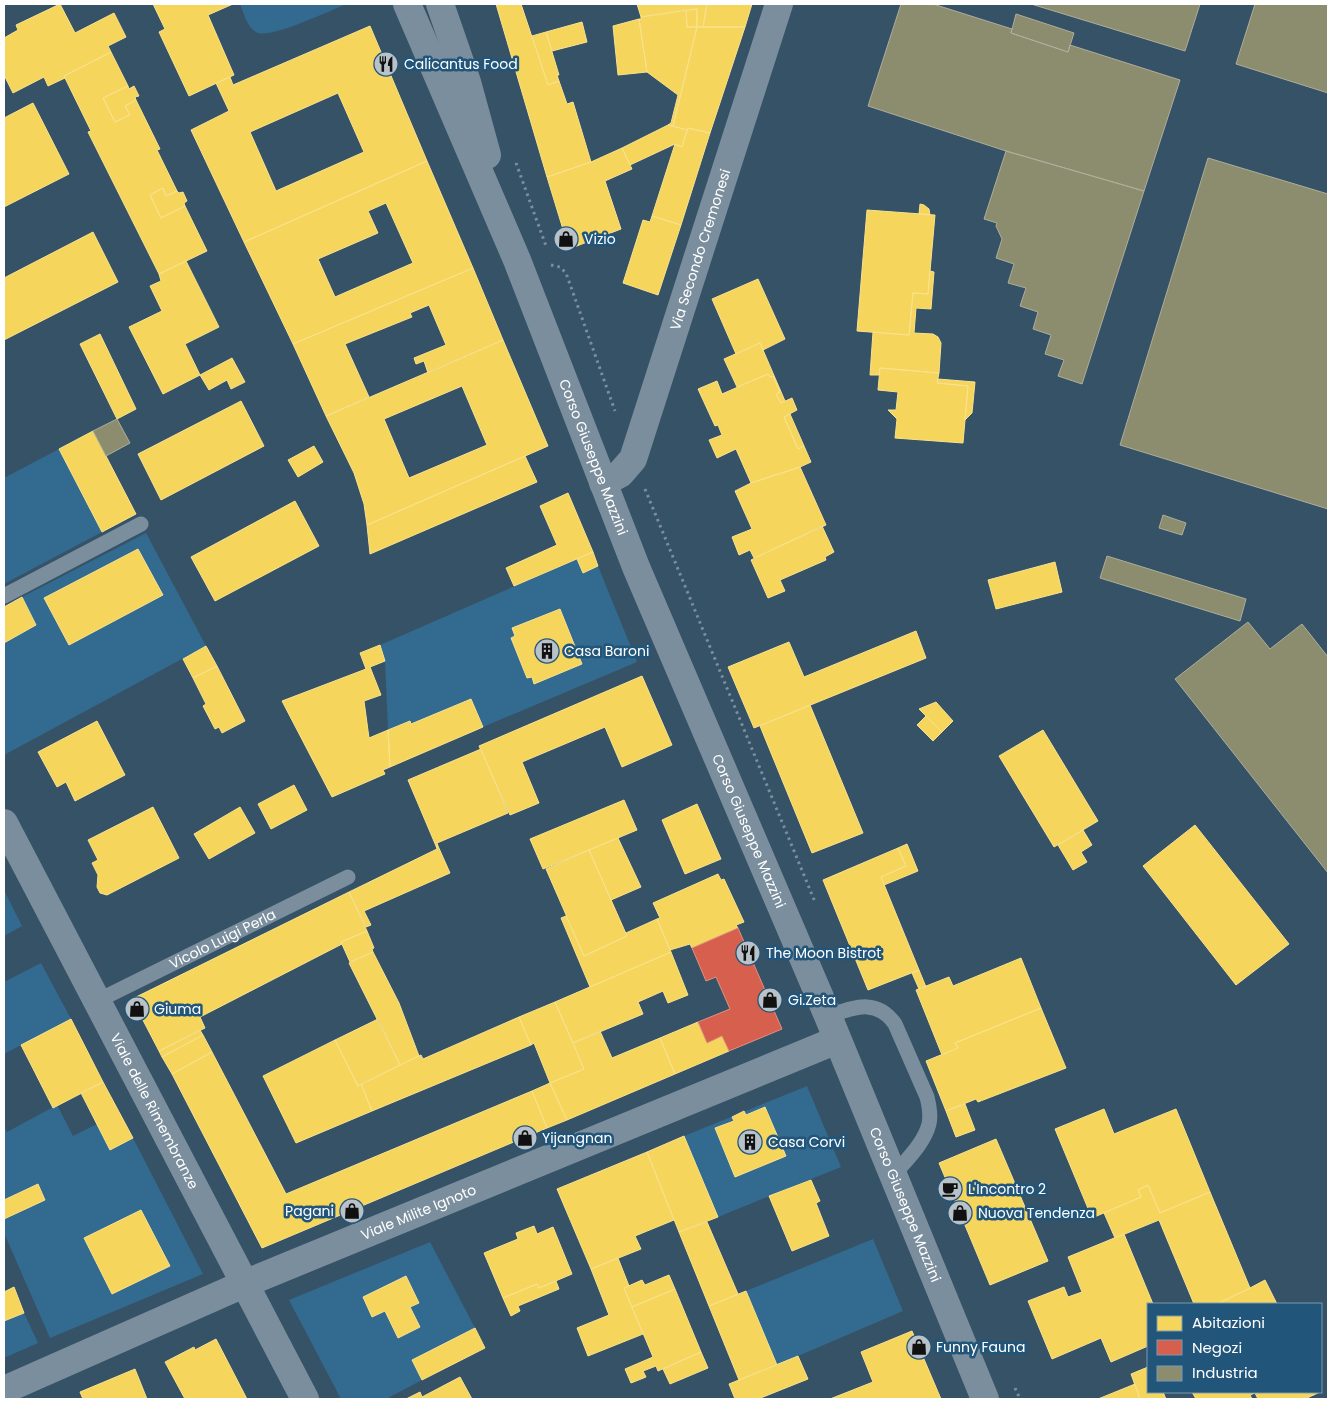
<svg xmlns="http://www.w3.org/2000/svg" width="1332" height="1403" viewBox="0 0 1332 1403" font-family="Poppins,sans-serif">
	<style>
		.green { fill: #336a90 }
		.homes { fill: #f6d55c; stroke: #f9e28d; fill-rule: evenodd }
		.shops { fill: #d6604d; stroke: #e29082 }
		.industry { fill: #8c8c6e; stroke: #aeae9a }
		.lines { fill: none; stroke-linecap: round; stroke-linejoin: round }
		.path { stroke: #7b8e9d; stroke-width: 3; stroke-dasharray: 2.5 4; stroke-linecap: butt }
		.service { stroke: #7b8e9d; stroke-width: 15 }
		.minor { stroke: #7b8e9d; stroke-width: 28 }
		.tertiary { stroke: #7b8e9d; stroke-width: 28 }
		.labels { text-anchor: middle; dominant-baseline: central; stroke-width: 5; stroke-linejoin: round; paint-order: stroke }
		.poi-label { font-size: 14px; fill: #fff; stroke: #22557a; text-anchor: start }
		.street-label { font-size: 14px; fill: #fff; stroke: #22557a }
	</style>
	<rect width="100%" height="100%" fill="#365266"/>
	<!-- green -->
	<path class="green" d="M240,4H347C331,10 273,38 258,33C247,29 244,13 240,4Z
		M59,449L102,532L4,584V478Z
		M146,533L206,646L4,755V643L36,625L22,597Z
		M577,559L583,573L598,566L637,662L483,727L471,699L411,724L410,721L388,730L385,661L380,645Z
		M4,890L22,926L4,936Z
		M41,963L71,1019L4,1054V982Z
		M807,1086L841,1167L718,1217L684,1136Z
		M57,1105L73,1136L97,1124L110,1149L133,1138L203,1274L50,1338L4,1233V1219L45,1199L38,1184L4,1200V1127L7,1132Z
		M873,1239L903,1311L777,1365L746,1291Z
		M430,1242L475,1328L412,1360L422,1380L386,1399H341L289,1300Z
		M24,1313L38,1343L4,1358V1321Z"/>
	<!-- homes -->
	<path class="homes" d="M60,4L75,33L114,13L126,37L108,46L111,52L64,76L65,78L48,86L44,77L13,93L4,75V38L18,30L16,25Z
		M153,4H233L208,15L234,75L189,96L159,32L165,29Z
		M496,4H521L548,85L559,81L567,104L573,102L591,162L547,177Z
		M637,4H707L703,27H697V9L641,17Z
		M707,4H752L745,27H703Z
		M697,9V27H687L686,10Z
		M686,10L687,27H697L673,126L668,125L671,123L678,95L647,72L639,19H641V17Z
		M639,19L647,72L618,75L613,26Z
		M582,22L587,42L552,51L546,32Z
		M370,26L427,161L244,242L191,130L229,111L216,83L230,77L233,85ZM338,93L364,152L276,191L250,132Z
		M697,27H745L710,133L688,128L687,130L673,126Z
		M546,32L559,75H557L559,81L548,85L532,36Z
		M111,52L128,86L103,98L115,122L130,115L125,106L136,100L160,149L157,150L177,191L166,196L163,188L150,195L161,218L185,206L207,251L159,274L88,132L91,131L64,76Z
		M128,86L129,89L134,86L139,96L135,97L136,100L125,106L130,115L115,122L103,98Z
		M33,103L69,174L4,207V118Z
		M668,125L687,130L682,147L675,144L630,165L622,148Z
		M688,128L710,133L681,225L652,216L675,144L682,147Z
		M622,148L632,169L605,181L621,229L569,249L547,177L591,162Z
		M427,161L473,268L293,344L244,242ZM386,203L413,263L335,297L318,259L378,233L368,211Z
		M163,188L166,196L177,191L179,193L183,192L187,201L184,203L185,206L161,218L150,195Z
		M920,204L924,205L929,209L930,215L919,214Z
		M867,210L935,215L928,294L913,293L909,335L857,331Z
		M652,216L681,225L658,295L623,283L643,220L650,222Z
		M93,232L118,282L4,340V278Z
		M186,261L219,327L185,344L200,375L163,394L129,327L162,311L150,286L161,281L159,274Z
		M473,268L503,340L428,373L424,361L416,364L414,358L446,345L429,305L410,313L412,317L345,344L369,397L326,416L293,344Z
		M930,271L934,272L931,309L916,308L914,333L933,334L938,337L941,343L939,373L880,368L879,375H870L873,332L909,335L913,293L928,294Z
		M758,279L785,339L763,350L760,343L736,354L712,299Z
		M100,334L136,409L117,419L80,344Z
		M503,340L548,446L367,525L364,504L354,473L326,416ZM462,386L487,445L409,478L384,419Z
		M760,343L785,401L781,403L776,394L780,392L773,376L770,377L768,374L737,387L724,359Z
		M232,358L245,382L231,389L227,380L209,390L200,375Z
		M880,368L939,373L937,383L968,386L963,443L895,438L897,419L888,410H896L898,392L878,390Z
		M768,374L770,377L773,376L780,392L776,394L781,403L792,398L797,410L784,417L798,449L804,446L811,462L800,467L751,483L736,449L717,458L709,440L722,435L718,425L715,426L698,389L717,381L722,394Z
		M938,379L975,382L972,413L965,420L968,386L937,383Z
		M241,401L264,446L161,500L138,454Z
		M790,414L804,446L798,449L784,417Z
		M93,431L136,514L102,532L59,449Z
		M314,446L323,462L298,477L288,460Z
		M525,456L537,482L370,554L367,525Z
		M800,467L826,525L754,558L750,550L739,555L732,537L752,529L735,491L751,483Z
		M568,493L593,552L514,586L506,568L557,545L540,506Z
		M295,501L319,546L215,601L191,557Z
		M822,526L834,552L825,557L826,560L780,580L785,591L768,598L751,560Z
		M138,549L163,595L69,645L44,598Z
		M593,552L598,566L583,573L577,559Z
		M1055,562L1062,592L996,609L988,580Z
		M22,597L36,625L4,643V607Z
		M560,609L582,664L534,684L532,677L527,678L511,638L515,636L512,628Z
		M916,631L926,658L754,728L728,667L789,642L804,677Z
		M380,645L385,661L370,667L381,695L364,701L369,738L388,730L390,767L383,770L385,774L332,797L282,701L366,669L360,653Z
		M206,646L217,666L193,678L183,659Z
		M217,666L245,721L222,733L219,727L215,729L203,706L206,704L193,678Z
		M642,676L672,745L622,767L605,727L522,762L539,803L510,815L479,746Z
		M471,699L483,727L390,767L388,730L410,721L411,724Z
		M936,702L953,721L942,732L919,709Z
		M810,705L863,833L812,853L760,726Z
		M926,716L942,732L933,741L917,725Z
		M97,721L125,775L75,801L66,782L57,787L38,752Z
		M1043,730L1098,821L1054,847L999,756Z
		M481,749L508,813L437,843L438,846H436L408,780Z
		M294,785L307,810L271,829L258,804Z
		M624,800L637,830L543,869L530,839Z
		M697,804L721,859L685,874L662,820Z
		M153,807L179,858L107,895L100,893L97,887L98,875L92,863L98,860L88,840Z
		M240,807L255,833L209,859L194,834Z
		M1195,825L1289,944L1236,985L1143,866Z
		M1083,830L1092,845L1081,852L1087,862L1073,870L1058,845Z
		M618,838L641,887L611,900L589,850Z
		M907,844L918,871L884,885L881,877L906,866L898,848Z
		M436,846H438L450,873L364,911L371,925L366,927L349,892L437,849Z
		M898,848L906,866L881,877L919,970L868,990L823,880Z
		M589,850L627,936L584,956L546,869Z
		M718,874L721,880L724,879L744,922L736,925L738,928L692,948L690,944L670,950L657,919L660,918L653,903Z
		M349,892L367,931L341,942L342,944L200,1017L205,1028L159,1051L132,999Z
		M566,916L584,956L627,936L626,933L657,919L671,952L590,987L561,918Z
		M367,931L374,948L372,949L373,952L350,962L341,942Z
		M373,952L399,1003L419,1056L400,1065L349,963Z
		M671,952L688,995L668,1003L663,991L638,1002L643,1014L573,1043L555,1002Z
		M1021,958L1041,1008L955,1043L958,1048L942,1055L916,990L949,977L953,986Z
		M919,970L926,987L919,989L912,973Z
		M555,1002L584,1069L550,1083L534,1043L531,1045L519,1017Z
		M1041,1008L1066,1068L978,1102L976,1099L946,1111L926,1061L958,1048L955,1043Z
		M519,1017L531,1045L372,1111L361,1084L421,1055L423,1059Z
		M71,1019L103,1082L53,1108L21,1045Z
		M378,1019L400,1065L358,1086L335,1040Z
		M698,1022L707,1043L722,1036L729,1051L675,1074L660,1038Z
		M200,1030L203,1035L162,1057L159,1051Z
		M600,1031L612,1058L660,1038L675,1074L567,1120L550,1083L584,1069L573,1043Z
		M203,1035L212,1052L172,1074L162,1057Z
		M335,1040L358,1086L361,1084L372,1111L296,1143L263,1076Z
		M212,1052L286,1194L532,1091L547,1128L262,1248L172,1074Z
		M103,1082L133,1138L110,1150L81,1093Z
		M550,1083L567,1120L547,1128L532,1091Z
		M965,1104L975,1130L956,1137L946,1111Z
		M765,1107L786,1156L735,1177L715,1128L734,1121L732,1117L744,1111L746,1115Z
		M1104,1109L1114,1134L1176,1109L1210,1192L1160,1213L1148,1185L1138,1190L1141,1197L1092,1218L1055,1129Z
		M684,1136L718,1217L679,1232L647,1152Z
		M996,1139L1048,1261L990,1285L939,1163Z
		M647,1152L674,1220L635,1236L641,1249L591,1269L557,1189Z
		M811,1180L820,1201L816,1203L829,1236L792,1251L769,1196Z
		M38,1184L45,1200L4,1219V1200Z
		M1148,1185L1160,1213L1210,1192L1250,1288L1217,1304H1194L1159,1220L1115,1238L1104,1213L1141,1197L1138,1190Z
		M141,1210L170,1266L112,1294L84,1238Z
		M707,1222L738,1294L709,1306L679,1232Z
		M534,1226L537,1234L553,1227L572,1274L539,1288L537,1284L503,1298L484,1253L518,1239L516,1233Z
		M1124,1234L1153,1304H1148V1346L1111,1362L1101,1338L1052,1359L1028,1301L1064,1287L1068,1297L1082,1292L1068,1257Z
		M618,1258L629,1286L624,1288L643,1334L588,1356L577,1328L609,1315L591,1269Z
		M669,1275L675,1289L632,1307L624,1288L642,1280L645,1285Z
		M406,1276L419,1303L410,1307L420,1327L398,1338L385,1311L372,1317L363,1297Z
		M1265,1280L1277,1304H1217L1250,1288Z
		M556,1281L559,1289L518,1306L520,1311L511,1316L503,1298L537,1284L539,1288Z
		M14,1287L24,1313L4,1321V1292Z
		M675,1289L701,1352L658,1371L656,1366L643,1371L646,1377L631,1383L625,1369L653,1357L632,1307Z
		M746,1291L777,1365L739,1380L709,1306Z
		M475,1328L485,1348L422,1380L412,1360Z
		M912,1331L941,1399H830L873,1382L861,1352Z
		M216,1339L247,1399H185L165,1362L194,1347L195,1350Z
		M701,1352L708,1368L670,1384L663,1369Z
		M798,1356L808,1379L758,1399H735L729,1384Z
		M1148,1367V1392H1163L1166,1399H1140L1131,1374Z
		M135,1369L147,1399H83L80,1392Z
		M460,1377L472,1399H406L420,1392L422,1397Z
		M1135,1384L1140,1399H1098Z
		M1192,1392H1320L1305,1399H1258L1255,1393L1250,1395L1252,1399H1196Z"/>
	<!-- shops -->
	<path class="shops" d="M738,928L782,1029L729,1051L722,1036L707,1043L698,1022L730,1009L716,977L706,981L692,948Z"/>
	<!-- industry -->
	<path class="industry" d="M901,4H933L1012,29L1011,33L1068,52L1070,45L1180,80L1144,191L1006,151L868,106Z
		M1031,4H1200L1185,51Z
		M1255,4H1328V93L1236,64Z
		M1016,14L1074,33L1068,52L1011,33Z
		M1006,151L1144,191L1082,384L1058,376L1064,360L1045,354L1051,335L1033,329L1038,312L1020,306L1026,288L1008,283L1014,264L996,258L1002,239L996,226L997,223L984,219Z
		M1208,158L1328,194V509L1120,445Z
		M117,419L130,443L106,456L93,431Z
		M1163,515L1186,523L1182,535L1159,528Z
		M1107,556L1246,599L1240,621L1100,578Z
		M1248,622L1270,649L1302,624L1328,657V873L1175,679Z"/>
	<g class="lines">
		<!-- path -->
		<path class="path" d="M516,163L546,246
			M551,265L560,267L566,273L615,411
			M645,489L815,902
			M1015,1388L1020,1399"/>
		<!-- service -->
		<g class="service">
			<path d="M4,596L141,524"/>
			<path id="s1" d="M97,1001L348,877"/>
			<path d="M828,1016C853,1008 876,997 895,1024L927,1097C929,1105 931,1115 929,1124C924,1144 905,1161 893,1176"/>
		</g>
		<!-- minor -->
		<g class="minor">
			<path id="s2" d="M4,823L305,1399"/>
			<path id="s3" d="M4,1390L244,1284L837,1040"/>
		</g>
		<!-- tertiary -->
		<g class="tertiary">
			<path id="s4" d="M407,4L517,260L636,567L828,1016L985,1399"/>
			<path d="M440,4L467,82L487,155"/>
			<path id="s5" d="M603,483L620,474L633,459L779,4"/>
		</g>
	</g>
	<!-- icons -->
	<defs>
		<symbol id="restaurant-disc" viewBox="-11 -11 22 22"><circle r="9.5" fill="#b9c2c9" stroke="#22557a"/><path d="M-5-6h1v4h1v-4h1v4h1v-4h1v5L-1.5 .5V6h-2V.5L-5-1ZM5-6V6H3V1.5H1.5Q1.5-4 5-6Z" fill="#111"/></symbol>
		<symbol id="shop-disc" viewBox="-11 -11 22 22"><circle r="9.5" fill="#b9c2c9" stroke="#22557a"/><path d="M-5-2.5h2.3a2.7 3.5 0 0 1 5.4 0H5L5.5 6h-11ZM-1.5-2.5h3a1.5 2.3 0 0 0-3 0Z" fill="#111"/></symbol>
		<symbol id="building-disc" viewBox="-11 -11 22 22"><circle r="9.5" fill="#b9c2c9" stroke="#22557a"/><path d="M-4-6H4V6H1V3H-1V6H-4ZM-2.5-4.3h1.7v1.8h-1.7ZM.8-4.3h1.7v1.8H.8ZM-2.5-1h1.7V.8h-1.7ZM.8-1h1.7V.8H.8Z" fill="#111"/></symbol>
		<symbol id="cafe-disc" viewBox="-11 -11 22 22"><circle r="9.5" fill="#b9c2c9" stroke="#22557a"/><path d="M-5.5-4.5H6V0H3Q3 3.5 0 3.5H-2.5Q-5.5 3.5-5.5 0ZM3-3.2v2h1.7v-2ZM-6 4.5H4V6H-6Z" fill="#111"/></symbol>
	</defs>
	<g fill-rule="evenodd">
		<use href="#restaurant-disc" x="372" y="50" width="28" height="28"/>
		<use href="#shop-disc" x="552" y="225" width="28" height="28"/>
		<use href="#building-disc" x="533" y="637" width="28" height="28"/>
		<use href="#restaurant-disc" x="734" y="939" width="28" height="28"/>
		<use href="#shop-disc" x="756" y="986" width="28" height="28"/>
		<use href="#shop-disc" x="123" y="995" width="28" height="28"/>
		<use href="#shop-disc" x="511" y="1124" width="28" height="28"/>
		<use href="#building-disc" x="736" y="1128" width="28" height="28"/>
		<use href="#cafe-disc" x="936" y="1175" width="28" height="28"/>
		<use href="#shop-disc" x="338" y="1197" width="28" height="28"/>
		<use href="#shop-disc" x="946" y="1199" width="28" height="28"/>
		<use href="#shop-disc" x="905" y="1333" width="28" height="28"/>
	</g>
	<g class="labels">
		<!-- poi labels -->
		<g class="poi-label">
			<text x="404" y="64">Calicantus Food</text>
			<text x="584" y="239">Vizio</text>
			<text x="564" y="651">Casa Baroni</text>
			<text x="766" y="953">The Moon Bistrot</text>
			<text x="788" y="1000">Gi.Zeta</text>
			<text x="154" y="1009">Giuma</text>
			<text x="542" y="1138">Yijangnan</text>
			<text x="768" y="1142">Casa Corvi</text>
			<text x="968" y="1189">L'Incontro 2</text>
			<text x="334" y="1211" text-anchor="end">Pagani</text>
			<text x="978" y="1213">Nuova Tendenza</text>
			<text x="936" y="1347">Funny Fauna</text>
		</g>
		<!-- street labels -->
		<g class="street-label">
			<text stroke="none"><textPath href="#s5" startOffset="259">Via Secondo Cremonesi</textPath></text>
			<text stroke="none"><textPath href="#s4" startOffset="490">Corso Giuseppe Mazzini</textPath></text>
			<text stroke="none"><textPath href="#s4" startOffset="895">Corso Giuseppe Mazzini</textPath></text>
			<text stroke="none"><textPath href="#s1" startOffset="140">Vicolo Luigi Perla</textPath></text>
			<text stroke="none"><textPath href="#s2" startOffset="325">Viale delle Rimembranze</textPath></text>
			<text stroke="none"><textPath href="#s4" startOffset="1300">Corso Giuseppe Mazzini</textPath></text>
			<text stroke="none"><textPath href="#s3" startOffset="451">Viale Milite Ignoto</textPath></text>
		</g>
	</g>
	<!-- border -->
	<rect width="1332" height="1403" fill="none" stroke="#ffffff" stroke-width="10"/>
	<!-- legend -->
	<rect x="1147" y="1303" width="175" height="90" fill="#22557a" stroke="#7a99af"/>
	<rect x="1157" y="1316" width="25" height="15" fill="#f6d55c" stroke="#7a99af"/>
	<text x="1192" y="1328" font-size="15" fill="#ffffff">Abitazioni</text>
	<rect x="1157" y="1340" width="25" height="15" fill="#d6604d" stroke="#7a99af"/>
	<text x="1192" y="1353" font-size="15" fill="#ffffff">Negozi</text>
	<rect x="1157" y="1366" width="25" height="15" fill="#8c8c6e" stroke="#7a99af"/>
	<text x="1192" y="1378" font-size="15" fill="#ffffff">Industria</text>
</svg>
